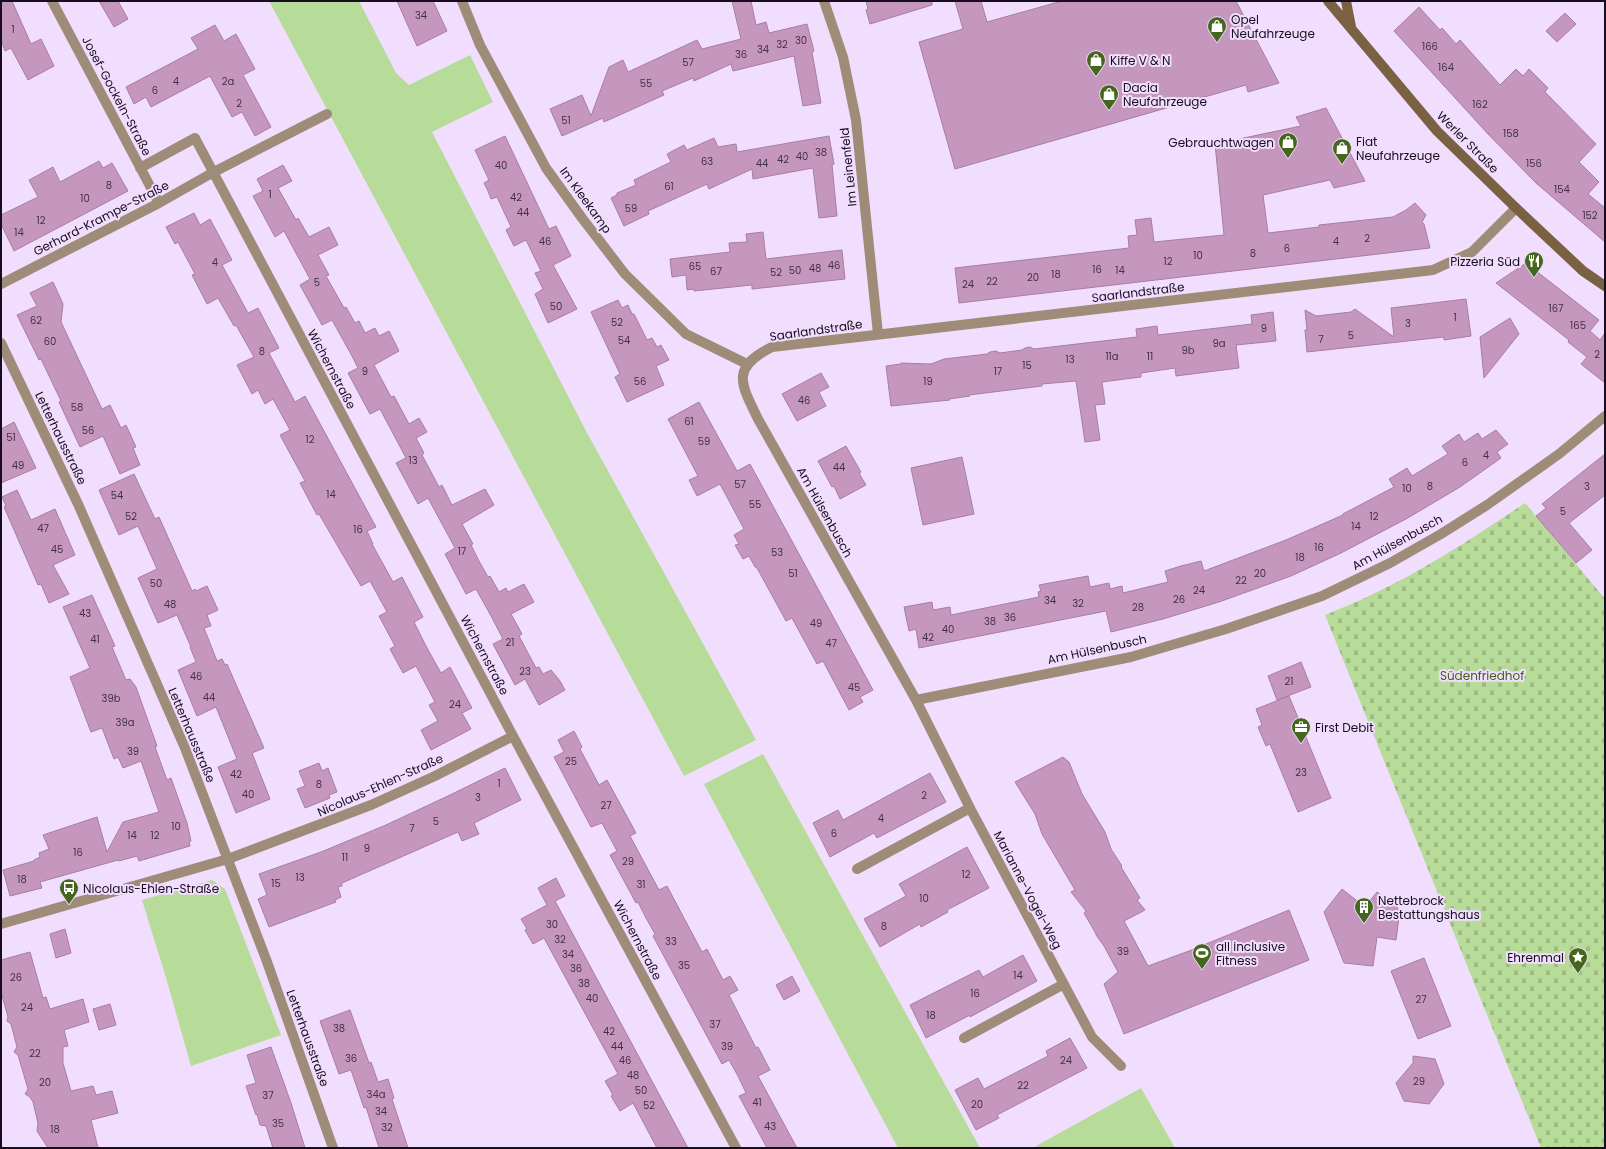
<svg xmlns="http://www.w3.org/2000/svg" width="1606" height="1149" viewBox="0 0 1606 1149" font-family="Poppins,sans-serif">
	<style>
		.green { fill: #b7db98 }
		.cemetery { fill: url(#cemetery-stones) }
		.building { fill: #c597bf; stroke: #a97ca3 }
		.lines { fill: none; stroke-linecap: round; stroke-linejoin: round }
		.street { stroke: #9e8c79; stroke-width: 10 }
		.secondary { stroke: #7a6144; stroke-width: 10 }
		.labels { text-anchor: middle; dominant-baseline: central; stroke-width: 4; stroke-linejoin: round; paint-order: stroke }
		.number-label { font-size: 10px; fill: #433047 }
		.poi-label { font-size: 12px; fill: #180d1f; stroke: #f1defe; text-anchor: start }
		.street-label { font-size: 12px; fill: #180d1f; stroke: #f1defe }
		.park-label { font-size: 12px; fill: #416319; stroke: #f1defe }
	</style>
	<defs>
		<pattern id="cemetery-stones" width="16" height="16" patternUnits="userSpaceOnUse"><rect width="16" height="16" fill="#b7db98"/><path d="M2 7V4a2 2 0 0 1 4 0v3zM10 15v-3a2 2 0 0 1 4 0v3z" fill="#9dbb83"/></pattern>
	</defs>
	<rect width="100%" height="100%" fill="#f1defe"/>
	<!-- green -->
	<path class="green" d="M269,1H359L396,73L409,85L470,55L493,102L432,132L586,431L756,740L684,776Z
		M763,754L980,1148H898L704,784Z
		M212,880L225,889L281,1035L191,1066L167,981L142,900Z
		M1141,1088L1175,1148H1038L1036,1146Z"/>
	<!-- cemetery -->
	<path class="cemetery" d="M1525,503L1605,599V1148H1541L1325,615C1341,608 1357,602 1373,594C1426,569 1476,536 1525,503Z"/>
	<!-- building -->
	<path class="building" d="M1,1H12L31,44L41,39L54,66L28,80L11,48L5,51L1,40Z
		M99,1H118L128,19L114,27Z
		M397,1H433L447,31L417,46Z
		M732,1H751L756,25L766,22L769,33L807,24L814,51L812,52L821,103L803,106L794,56L733,71L731,64L694,81L693,78L662,91L664,95L604,122L603,118L562,136L550,109L582,95L591,116L609,67L623,60L628,72L697,40L702,49L741,39Z
		M866,1H932V5L870,24L866,10L868,9Z
		M955,1H981L987,22L1062,1H1236L1279,83L1248,92L1246,85L955,169L919,42L963,29Z
		M1419,7L1440,30L1442,28L1456,44L1460,40L1500,85L1516,69L1523,76L1529,69L1548,88L1545,92L1596,144L1579,162L1599,182L1588,194L1605,208V242L1536,183L1488,134L1394,31Z
		M1565,13L1576,24L1557,42L1546,31Z
		M215,25L224,41L236,34L255,69L243,75L271,127L255,136L242,112L232,117L210,76L151,107L146,97L134,104L126,87L198,49L191,38Z
		M1326,108L1365,181L1334,188L1330,180L1263,195L1268,233L1319,227V225L1393,217L1406,210L1415,203L1426,215L1422,222L1424,224L1430,248L959,303L955,268L1129,248L1128,236L1137,235L1135,220L1151,218L1154,242L1224,235L1215,144L1301,126L1296,117Z
		M505,136L549,229L556,226L571,256L553,265L577,309L548,323L535,294L543,289L535,273L541,271L526,240L514,246L506,230L511,227L497,197L491,199L488,191L484,183L489,180L475,150Z
		M829,136L834,164L832,165L837,216L819,218L813,168L753,179L752,169L709,189L707,184L648,211L649,214L624,226L611,198L617,195V193L636,185L634,180L671,162L667,154L684,145L687,150L714,138L718,147L736,144L737,152Z
		M99,161L103,168L112,163L128,191L14,251L1,224V215L38,197L29,180L53,167L60,182Z
		M283,165L292,181L278,188L296,220L298,218L309,237L329,227L338,245L318,255L329,275L326,276L344,308L346,307L355,323L359,321L365,333L375,328L379,336L389,331L399,351L374,365L391,397L394,396L409,424L419,418L427,432L416,438L424,453L422,455L439,487L442,485L452,505L485,489L494,505L462,524L473,544L471,545L479,561L488,577L490,576L499,592L506,588L508,592L524,584L534,602L511,614L522,634L519,636L536,668L539,667L543,674L551,670L560,681L565,690L539,705L525,679L515,685L493,644L503,639L490,614L476,589L466,594L445,554L455,548L428,498L418,504L396,463L406,458L380,409L370,414L348,373L358,368L352,356L332,320L322,325L300,285L310,279L284,231L275,237L253,196L263,191L257,179Z
		M194,213L200,225L210,219L232,260L222,265L248,313L258,308L279,348L269,353L295,402L305,396L376,527L367,531L373,544H372L393,582L402,577L423,617L414,622L427,648L441,673L450,667L472,708L462,713L471,729L431,750L421,730L438,721L429,705L435,702L416,666L403,673L390,649L395,646L379,616L387,612L370,581L361,586L319,514L317,515L300,483L305,481L280,435L290,430L273,399L265,404L258,390L252,394L237,365L254,357L236,325L234,326L218,298L207,304L192,275L195,274L178,242L175,244L166,227Z
		M763,232L766,259L842,250L845,279L752,289V285L694,291V289L687,290L686,275L672,277L670,259L730,252L729,243L747,242L746,234Z
		M1526,263L1599,320L1590,331L1600,340L1605,333V383L1581,364L1587,357L1568,342L1569,340L1496,283Z
		M53,282L63,304L61,322L102,409L110,405L121,428L126,425L136,447L133,448L140,465L120,474L103,436L80,447L59,402L61,401L41,359L39,360L17,315L37,306L30,293Z
		M1466,299L1471,336L1444,340V337L1307,352L1305,330H1307L1305,310L1316,316L1351,312L1355,309L1394,337L1391,308Z
		M618,300L622,308L628,305L632,314H634L647,340L652,338L657,347L661,345L669,360L656,366L664,385L627,402L615,377L620,374L591,312Z
		M1273,312L1276,341L1236,345L1239,368L1176,376L1175,368L1141,373V377L1102,382L1105,404L1095,405L1100,440L1085,442L1076,381L1042,384V386L969,395L970,396L949,399L950,400L891,406L886,366L901,364V363L931,364L944,359L987,354L990,352L996,351L1000,353L1022,350L1025,348L1030,347L1034,349L1137,337L1136,329L1157,326L1158,335L1252,324L1251,315Z
		M1510,318L1519,334L1484,378L1480,337Z
		M821,373L829,387L819,392L826,406L797,421L782,394Z
		M699,402L737,471L750,464L873,690L860,697L863,702L849,710L823,661L817,664L792,618L786,621L757,568L755,567L749,556L743,559L735,545L739,544L734,535L744,529L720,484L697,496L689,480L698,476L668,419Z
		M14,422L36,468L1,483V429Z
		M1496,430L1508,444L1497,452L1501,458L1460,487L1406,519L1341,553L1291,576L1219,602L1163,619L1111,632L1106,611L919,648L916,629L909,631L904,607L932,602L933,610L950,607L951,615L1039,597L1038,592L1041,591L1039,585L1088,576L1090,587L1109,583L1110,589L1122,586L1123,593L1168,582L1165,571L1181,566L1201,561L1204,571L1286,540L1343,515V514L1394,487L1389,479L1407,468L1412,476L1448,454L1442,446L1459,434L1464,442L1478,433L1482,439Z
		M846,446L861,472L859,473L866,485L840,499L834,486L832,487L818,461Z
		M1605,454V495L1569,523L1592,550L1576,563L1536,516L1546,508L1542,504Z
		M962,457L974,514L923,525L911,468Z
		M134,474L155,519L159,517L192,591L195,589L196,591L207,586L218,610L207,615L211,626L204,628L217,661L222,659L225,665L227,664L264,748L252,753L270,799L236,813L218,767L237,759L216,707L197,716L178,670L196,662L190,647H191L177,615L158,623L138,578L157,569L138,526L119,535L99,490Z
		M17,490L31,520L55,509L75,555L53,565L69,594L49,603L41,584L38,585L4,507L6,506L2,497Z
		M92,595L115,646L112,647L126,680L130,679L136,687L157,746L155,747L167,780L171,778L187,823L191,841L189,842L190,846L139,861L137,856L119,861L118,860L40,882L42,888L10,896L3,870L34,861V860L40,857L39,853L49,849L43,835L97,817L107,852L123,822L159,812L141,761L123,768L118,757L114,759L102,728L91,732L70,677L90,668L63,607Z
		M1301,662L1311,687L1277,700L1268,676Z
		M1289,696L1331,798L1298,812L1270,744L1266,746L1258,727L1262,725L1256,709Z
		M574,731L582,747L580,749L599,785L607,780L618,800L636,833L630,836L659,890L667,886L702,952L707,949L723,980L730,976L738,990L729,995L756,1048L758,1047L770,1070L758,1076L797,1148H767L739,1096L746,1093L738,1076L729,1060L722,1064L653,936L655,934L646,918L638,902L636,903L610,855L617,851L602,823L591,827L554,757L564,752L558,740Z
		M1063,757L1069,762L1082,794L1105,832L1111,849L1122,866L1121,867L1140,898L1137,900L1145,910L1124,921L1148,966L1189,951L1289,910L1309,960L1124,1034L1104,984L1118,972L1104,946L1096,935V934L1084,913L1086,911L1071,892L1075,890L1042,834L1035,814L1015,782Z
		M319,763L322,771L328,768L337,792L329,795L330,798L305,808L297,789L305,786L299,771Z
		M505,768L521,800L474,823L479,834L462,841L458,832L342,883V886L338,887L341,897L335,900L336,902L269,927L258,899L267,895L259,874L321,852L386,825L450,795Z
		M930,773L946,802L877,838L874,833L830,857L813,823L838,810L843,820Z
		M967,847L989,888L947,910L948,912L921,927L920,924L880,947L864,919L906,896L899,884Z
		M556,878L565,896L555,901L688,1148H657L633,1103L620,1111L611,1096L613,1095L605,1081L618,1074L544,938L533,944L525,930L527,929L521,919L547,905L538,888Z
		M1342,889L1365,907L1377,892L1400,910L1396,940L1377,937L1373,966L1344,963L1324,912Z
		M65,929L71,953L56,958L50,934Z
		M30,952L43,998L46,997L50,1009L83,999L89,1022L64,1030L68,1046L63,1047V1063L71,1091L93,1086L96,1095L112,1091L118,1113L91,1120L98,1148H48L37,1131L38,1123L33,1102L30,1097L25,1094L28,1089L18,1055L14,1052L17,1047L11,1024L7,1021L8,1017L1,992V960Z
		M1023,955L1037,981L970,1017V1015L926,1038L910,1005L979,970L983,977Z
		M1424,958L1451,1026L1418,1039L1391,971Z
		M792,976L800,991L784,1000L776,985Z
		M110,1004L116,1025L99,1030L93,1009Z
		M350,1010L369,1063L371,1062L378,1082L388,1079L394,1098L392,1099L408,1148H379L366,1107L364,1108L351,1070L339,1074L320,1021Z
		M1070,1038L1087,1068L997,1115L999,1118L976,1130L955,1090L978,1078L984,1089L1048,1056L1046,1051Z
		M271,1047L291,1103L305,1148H273L266,1126L260,1125L257,1114L256,1115L246,1086L256,1083L247,1055Z
		M1413,1056L1435,1059L1444,1084L1429,1104L1404,1101L1396,1083L1413,1063Z"/>
	<g class="lines">
		<!-- street -->
		<path class="street" d="M52,1L159,203
			M462,1L480,45L546,168L582,218L625,274L686,334L747,364
			M824,1L843,57L856,120L878,334
			M140,168L195,138L513,736L736,1148
			M1516,208L1472,252L1433,270L772,347C730,368 741,384 758,419L916,700L1131,657L1226,629L1322,596L1390,563L1441,534L1487,505L1559,454L1605,416
			M1,284L159,203L212,173L327,114
			M1,343L78,504L185,748L266,959L333,1148
			M916,700L970,808L1092,1037L1121,1066
			M857,869L970,808
			M1,924L228,859L371,805L435,776L513,736
			M964,1038L1064,984"/>
		<!-- secondary -->
		<path class="secondary" d="M1328,1L1437,131L1516,208L1583,271L1605,286
			M1346,1L1351,27"/>
	</g>
	<!-- icons -->
	<defs>
		<symbol id="shop-pin" viewBox="-11 -11 22 30"><path d="M0 17L-7.5 6A9.5 9.5 0 1 1 7.5 6Z" fill="#44661d" stroke="#f1defe"/><path d="M-5-2.5h2.3a2.7 3.5 0 0 1 5.4 0H5L5.5 6h-11ZM-1.5-2.5h3a1.5 2.3 0 0 0-3 0Z" fill="#fff"/></symbol>
		<symbol id="restaurant-pin" viewBox="-11 -11 22 30"><path d="M0 17L-7.5 6A9.5 9.5 0 1 1 7.5 6Z" fill="#44661d" stroke="#f1defe"/><path d="M-5-6h1v4h1v-4h1v4h1v-4h1v5L-1.5 .5V6h-2V.5L-5-1ZM5-6V6H3V1.5H1.5Q1.5-4 5-6Z" fill="#fff"/></symbol>
		<symbol id="office-pin" viewBox="-11 -11 22 30"><path d="M0 17L-7.5 6A9.5 9.5 0 1 1 7.5 6Z" fill="#44661d" stroke="#f1defe"/><path d="M-6-3h4V-5.5h4V-3h4V5H-6ZM-1-4.5V-3h2v-1.5ZM-6 0V1H6V0Z" fill="#fff"/></symbol>
		<symbol id="bus-pin" viewBox="-11 -11 22 30"><path d="M0 17L-7.5 6A9.5 9.5 0 1 1 7.5 6Z" fill="#44661d" stroke="#f1defe"/><path d="M-5-6H5V4H4V6H2V4H-2V6H-4V4H-5ZM-3.5-4V0h7V-4ZM-3.5 1.2v1.5H-2V1.2ZM2 1.2v1.5H3.5V1.2Z" fill="#fff"/></symbol>
		<symbol id="building-pin" viewBox="-11 -11 22 30"><path d="M0 17L-7.5 6A9.5 9.5 0 1 1 7.5 6Z" fill="#44661d" stroke="#f1defe"/><path d="M-4-6H4V6H1V3H-1V6H-4ZM-2.5-4.3h1.7v1.8h-1.7ZM.8-4.3h1.7v1.8H.8ZM-2.5-1h1.7V.8h-1.7ZM.8-1h1.7V.8H.8Z" fill="#fff"/></symbol>
		<symbol id="stadium-pin" viewBox="-11 -11 22 30"><path d="M0 17L-7.5 6A9.5 9.5 0 1 1 7.5 6Z" fill="#44661d" stroke="#f1defe"/><path d="M0-5a6.5 5 0 1 0 0 10a6.5 5 0 1 0 0-10ZM-3.5-1.8h7v3.6h-7Z" fill="#fff"/></symbol>
		<symbol id="sight-pin" viewBox="-11 -11 22 30"><path d="M0 17L-7.5 6A9.5 9.5 0 1 1 7.5 6Z" fill="#44661d" stroke="#f1defe"/><path d="M0-6L1.8-2.2L6-1.7L2.9 1.2L3.7 5.4L0 3.3L-3.7 5.4L-2.9 1.2L-6-1.7L-1.8-2.2Z" fill="#fff"/></symbol>
	</defs>
	<g fill-rule="evenodd">
		<use href="#shop-pin" x="1206" y="15" width="22" height="30"/>
		<use href="#shop-pin" x="1085" y="49" width="22" height="30"/>
		<use href="#shop-pin" x="1098" y="83" width="22" height="30"/>
		<use href="#shop-pin" x="1277" y="131" width="22" height="30"/>
		<use href="#shop-pin" x="1331" y="137" width="22" height="30"/>
		<use href="#restaurant-pin" x="1523" y="250" width="22" height="30"/>
		<use href="#office-pin" x="1290" y="716" width="22" height="30"/>
		<use href="#bus-pin" x="58" y="877" width="22" height="30"/>
		<use href="#building-pin" x="1353" y="896" width="22" height="30"/>
		<use href="#stadium-pin" x="1191" y="942" width="22" height="30"/>
		<use href="#sight-pin" x="1567" y="946" width="22" height="30"/>
	</g>
	<g class="labels">
		<!-- number labels -->
		<g class="number-label">
			<text x="421" y="15">34</text>
			<text x="13" y="29">1</text>
			<text x="801" y="40">30</text>
			<text x="782" y="44">32</text>
			<text x="1430" y="46">166</text>
			<text x="763" y="49">34</text>
			<text x="741" y="54">36</text>
			<text x="688" y="62">57</text>
			<text x="1446" y="67">164</text>
			<text x="176" y="81">4</text>
			<text x="228" y="81">2a</text>
			<text x="646" y="83">55</text>
			<text x="155" y="90">6</text>
			<text x="239" y="103">2</text>
			<text x="1480" y="104">162</text>
			<text x="566" y="120">51</text>
			<text x="1511" y="133">158</text>
			<text x="821" y="152">38</text>
			<text x="802" y="156">40</text>
			<text x="783" y="159">42</text>
			<text x="707" y="161">63</text>
			<text x="762" y="163">44</text>
			<text x="1534" y="163">156</text>
			<text x="501" y="165">40</text>
			<text x="109" y="185">8</text>
			<text x="669" y="186">61</text>
			<text x="1562" y="189">154</text>
			<text x="270" y="194">1</text>
			<text x="516" y="197">42</text>
			<text x="85" y="198">10</text>
			<text x="631" y="208">59</text>
			<text x="523" y="212">44</text>
			<text x="1590" y="215">152</text>
			<text x="41" y="220">12</text>
			<text x="19" y="232">14</text>
			<text x="1367" y="238">2</text>
			<text x="545" y="241">46</text>
			<text x="1336" y="241">4</text>
			<text x="1287" y="248">6</text>
			<text x="1253" y="253">8</text>
			<text x="1198" y="255">10</text>
			<text x="1168" y="261">12</text>
			<text x="215" y="262">4</text>
			<text x="834" y="265">46</text>
			<text x="695" y="266">65</text>
			<text x="815" y="268">48</text>
			<text x="1097" y="269">16</text>
			<text x="795" y="270">50</text>
			<text x="1120" y="270">14</text>
			<text x="716" y="271">67</text>
			<text x="776" y="272">52</text>
			<text x="1056" y="274">18</text>
			<text x="1033" y="277">20</text>
			<text x="992" y="281">22</text>
			<text x="317" y="282">5</text>
			<text x="968" y="284">24</text>
			<text x="556" y="306">50</text>
			<text x="1556" y="308">167</text>
			<text x="1455" y="317">1</text>
			<text x="36" y="320">62</text>
			<text x="617" y="322">52</text>
			<text x="1408" y="323">3</text>
			<text x="1578" y="325">165</text>
			<text x="1264" y="328">9</text>
			<text x="1351" y="335">5</text>
			<text x="1321" y="339">7</text>
			<text x="624" y="340">54</text>
			<text x="50" y="341">60</text>
			<text x="1219" y="343">9a</text>
			<text x="1188" y="350">9b</text>
			<text x="262" y="351">8</text>
			<text x="1597" y="354">2</text>
			<text x="1112" y="356">11a</text>
			<text x="1150" y="356">11</text>
			<text x="1070" y="359">13</text>
			<text x="1027" y="365">15</text>
			<text x="365" y="371">9</text>
			<text x="998" y="371">17</text>
			<text x="640" y="381">56</text>
			<text x="928" y="381">19</text>
			<text x="804" y="400">46</text>
			<text x="77" y="407">58</text>
			<text x="689" y="421">61</text>
			<text x="88" y="430">56</text>
			<text x="11" y="437">51</text>
			<text x="310" y="439">12</text>
			<text x="704" y="441">59</text>
			<text x="1486" y="455">4</text>
			<text x="413" y="460">13</text>
			<text x="1465" y="462">6</text>
			<text x="18" y="465">49</text>
			<text x="839" y="467">44</text>
			<text x="740" y="484">57</text>
			<text x="1430" y="486">8</text>
			<text x="1587" y="486">3</text>
			<text x="1407" y="488">10</text>
			<text x="331" y="494">14</text>
			<text x="117" y="495">54</text>
			<text x="755" y="504">55</text>
			<text x="1563" y="511">5</text>
			<text x="131" y="516">52</text>
			<text x="1374" y="516">12</text>
			<text x="1356" y="526">14</text>
			<text x="43" y="528">47</text>
			<text x="358" y="529">16</text>
			<text x="1319" y="547">16</text>
			<text x="57" y="549">45</text>
			<text x="462" y="551">17</text>
			<text x="777" y="552">53</text>
			<text x="1300" y="557">18</text>
			<text x="793" y="573">51</text>
			<text x="1260" y="573">20</text>
			<text x="1241" y="580">22</text>
			<text x="156" y="583">50</text>
			<text x="1199" y="590">24</text>
			<text x="1179" y="599">26</text>
			<text x="1050" y="600">34</text>
			<text x="1078" y="603">32</text>
			<text x="170" y="604">48</text>
			<text x="1138" y="607">28</text>
			<text x="85" y="613">43</text>
			<text x="1010" y="617">36</text>
			<text x="990" y="621">38</text>
			<text x="816" y="623">49</text>
			<text x="948" y="629">40</text>
			<text x="928" y="637">42</text>
			<text x="95" y="639">41</text>
			<text x="510" y="642">21</text>
			<text x="831" y="643">47</text>
			<text x="525" y="671">23</text>
			<text x="196" y="676">46</text>
			<text x="1289" y="681">21</text>
			<text x="854" y="687">45</text>
			<text x="209" y="697">44</text>
			<text x="111" y="698">39b</text>
			<text x="455" y="704">24</text>
			<text x="125" y="722">39a</text>
			<text x="133" y="751">39</text>
			<text x="571" y="761">25</text>
			<text x="1301" y="772">23</text>
			<text x="236" y="774">42</text>
			<text x="499" y="783">1</text>
			<text x="319" y="784">8</text>
			<text x="248" y="794">40</text>
			<text x="924" y="795">2</text>
			<text x="478" y="797">3</text>
			<text x="606" y="805">27</text>
			<text x="881" y="818">4</text>
			<text x="436" y="821">5</text>
			<text x="176" y="826">10</text>
			<text x="412" y="828">7</text>
			<text x="834" y="833">6</text>
			<text x="132" y="835">14</text>
			<text x="155" y="835">12</text>
			<text x="367" y="848">9</text>
			<text x="78" y="852">16</text>
			<text x="345" y="857">11</text>
			<text x="628" y="861">29</text>
			<text x="966" y="874">12</text>
			<text x="300" y="877">13</text>
			<text x="22" y="879">18</text>
			<text x="276" y="883">15</text>
			<text x="641" y="884">31</text>
			<text x="924" y="898">10</text>
			<text x="552" y="924">30</text>
			<text x="884" y="926">8</text>
			<text x="560" y="939">32</text>
			<text x="671" y="941">33</text>
			<text x="1123" y="951">39</text>
			<text x="568" y="954">34</text>
			<text x="684" y="965">35</text>
			<text x="576" y="968">36</text>
			<text x="1018" y="975">14</text>
			<text x="16" y="977">26</text>
			<text x="584" y="983">38</text>
			<text x="975" y="993">16</text>
			<text x="592" y="998">40</text>
			<text x="1421" y="999">27</text>
			<text x="27" y="1007">24</text>
			<text x="931" y="1015">18</text>
			<text x="715" y="1024">37</text>
			<text x="339" y="1028">38</text>
			<text x="609" y="1031">42</text>
			<text x="617" y="1046">44</text>
			<text x="727" y="1046">39</text>
			<text x="35" y="1053">22</text>
			<text x="351" y="1058">36</text>
			<text x="625" y="1060">46</text>
			<text x="1066" y="1060">24</text>
			<text x="633" y="1075">48</text>
			<text x="1419" y="1081">29</text>
			<text x="45" y="1082">20</text>
			<text x="1023" y="1085">22</text>
			<text x="641" y="1090">50</text>
			<text x="376" y="1094">34a</text>
			<text x="268" y="1095">37</text>
			<text x="757" y="1102">41</text>
			<text x="977" y="1104">20</text>
			<text x="649" y="1105">52</text>
			<text x="381" y="1111">34</text>
			<text x="278" y="1123">35</text>
			<text x="770" y="1126">43</text>
			<text x="387" y="1127">32</text>
			<text x="55" y="1129">18</text>
		</g>
		<!-- poi labels -->
		<g class="poi-label">
			<text x="1231" y="19">Opel<tspan x="1231" dy="14">Neufahrzeuge</tspan></text>
			<text x="1110" y="60">Kiffe V &amp; N</text>
			<text x="1123" y="87">Dacia<tspan x="1123" dy="14">Neufahrzeuge</tspan></text>
			<text x="1356" y="141">Fiat<tspan x="1356" dy="14">Neufahrzeuge</tspan></text>
			<text x="1274" y="142" text-anchor="end">Gebrauchtwagen</text>
			<text x="1520" y="261" text-anchor="end">Pizzeria Süd</text>
			<text x="1315" y="727">First Debit</text>
			<text x="83" y="888">Nicolaus-Ehlen-Straße</text>
			<text x="1378" y="900">Nettebrock<tspan x="1378" dy="14">Bestattungshaus</tspan></text>
			<text x="1216" y="946">all inclusive<tspan x="1216" dy="14">Fitness</tspan></text>
			<text x="1564" y="957" text-anchor="end">Ehrenmal</text>
		</g>
		<!-- street labels -->
		<g class="street-label">
			<text transform="translate(117 96) rotate(62)">Josef-Gockeln-Straße</text>
			<text transform="translate(1468 142) rotate(45)">Werler Straße</text>
			<text transform="translate(848 167) rotate(-96)">Im Leinenfeld</text>
			<text transform="translate(586 200) rotate(54)">Im Kleekamp</text>
			<text transform="translate(101 218) rotate(-27)">Gerhard-Krampe-Straße</text>
			<text transform="translate(1138 292) rotate(-7)">Saarlandstraße</text>
			<text transform="translate(816 330) rotate(-8)">Saarlandstraße</text>
			<text transform="translate(332 369) rotate(62)">Wichernstraße</text>
			<text transform="translate(61 438) rotate(64)">Letterhausstraße</text>
			<text transform="translate(825 512) rotate(61)">Am Hülsenbusch</text>
			<text transform="translate(1397 542) rotate(-29)">Am Hülsenbusch</text>
			<text transform="translate(1097 649) rotate(-12)">Am Hülsenbusch</text>
			<text transform="translate(485 655) rotate(62)">Wichernstraße</text>
			<text transform="translate(192 735) rotate(67)">Letterhausstraße</text>
			<text transform="translate(380 785) rotate(-24)">Nicolaus-Ehlen-Straße</text>
			<text transform="translate(1028 890) rotate(62)">Marianne-Vogel-Weg</text>
			<text transform="translate(638 940) rotate(62)">Wichernstraße</text>
			<text transform="translate(308 1038) rotate(70)">Letterhausstraße</text>
		</g>
		<!-- park labels -->
		<g class="park-label">
			<text x="1482" y="675">Südenfriedhof</text>
		</g>
	</g>
	<!-- border -->
	<rect width="1606" height="1149" fill="none" stroke="#180d1f" stroke-width="4"/>
</svg>
